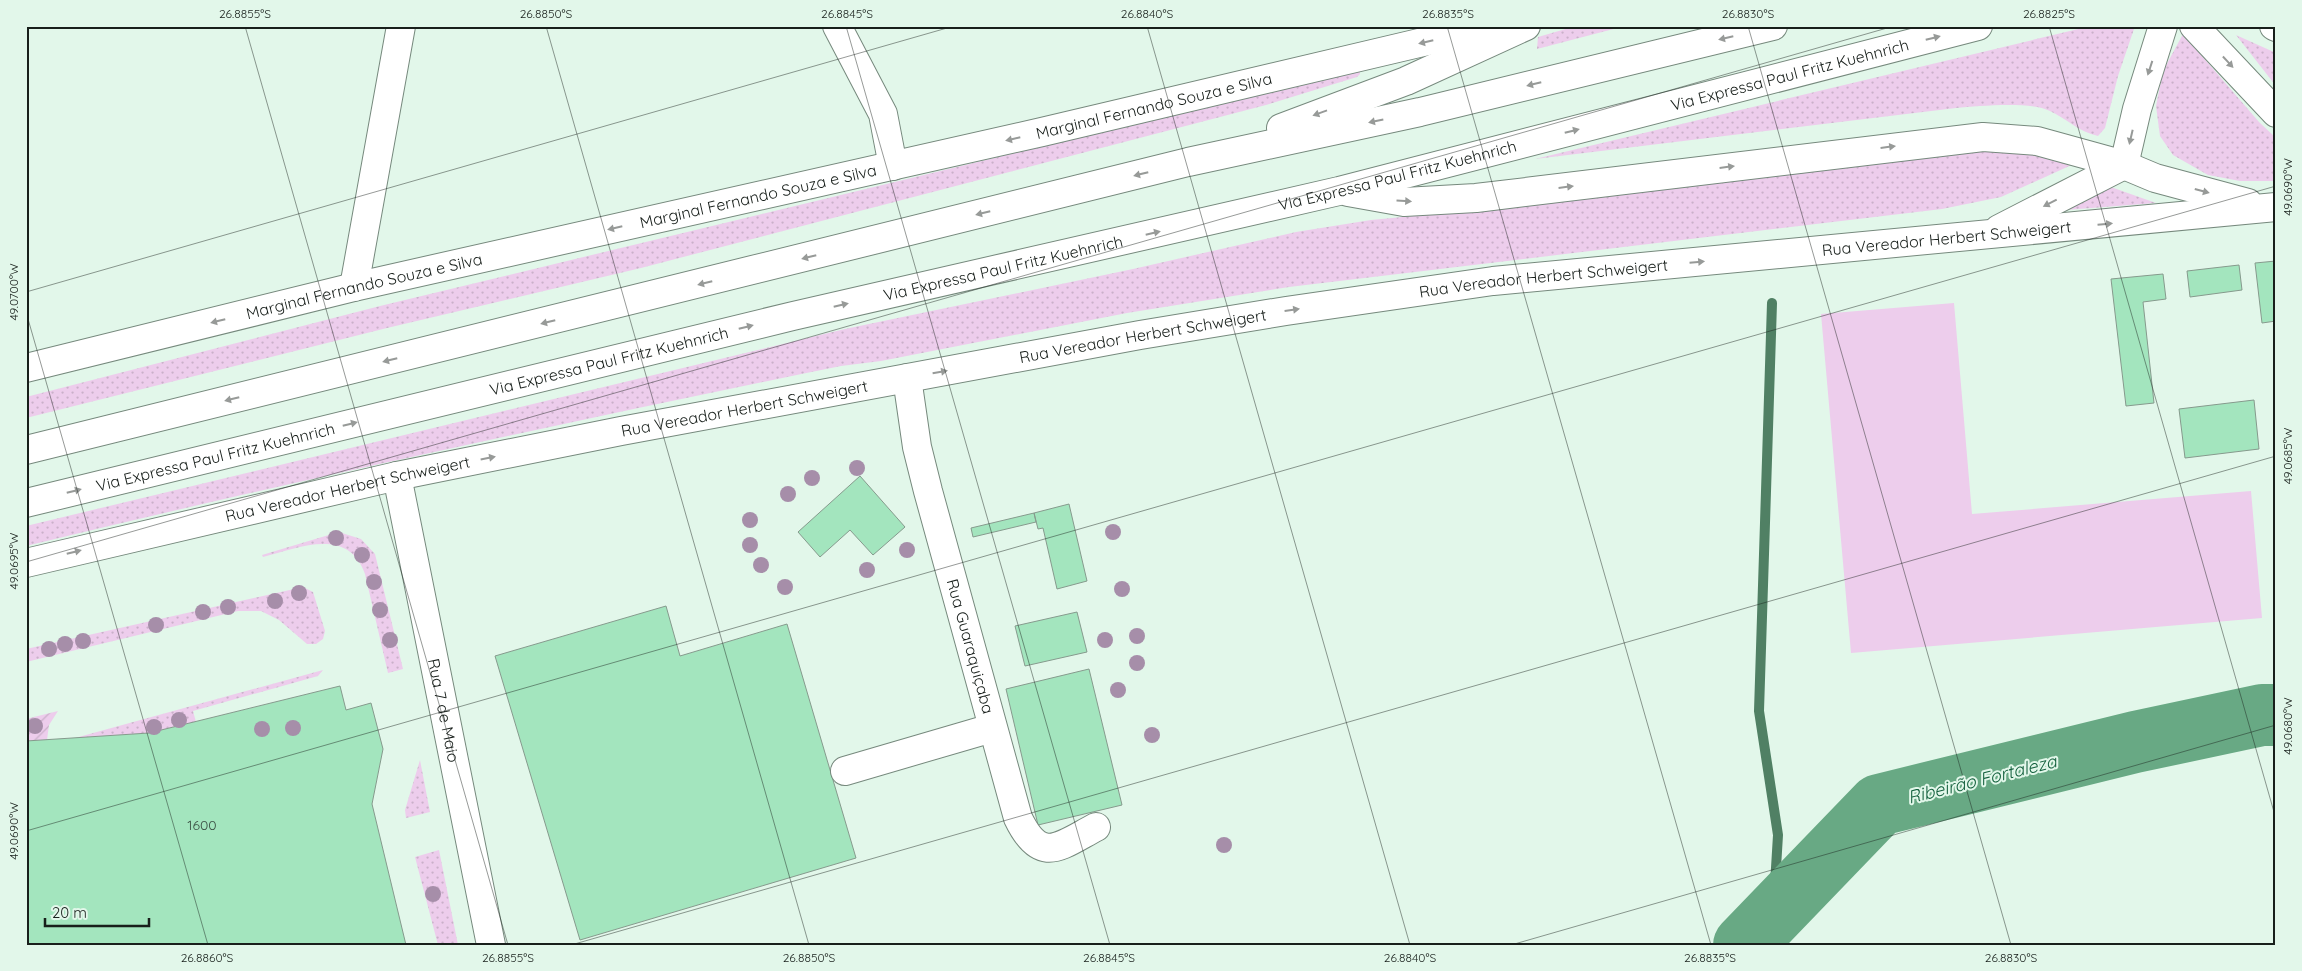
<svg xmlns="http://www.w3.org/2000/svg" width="2302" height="971" viewBox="0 0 2302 971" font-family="Quicksand,sans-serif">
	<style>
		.grass { fill: url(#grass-dots) }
		.garden { fill: url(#garden-furrows) }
		.pitch { fill: #edcdec }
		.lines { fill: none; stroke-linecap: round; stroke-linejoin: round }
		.stream { stroke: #508064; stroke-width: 10 }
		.river { stroke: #68a984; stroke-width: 62 }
		.building { fill: #a3e5be; stroke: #869a8d }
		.minor-casing { stroke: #76897d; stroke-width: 30 }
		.major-casing { stroke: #76897d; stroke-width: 30 }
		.minor { stroke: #fff; stroke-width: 28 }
		.major { stroke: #fff; stroke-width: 28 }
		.tree { fill: #a68ea9 }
		.oneway { fill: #979a98 }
		.ticks { fill: none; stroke: #181f1b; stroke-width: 1; stroke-opacity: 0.45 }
		.labels { text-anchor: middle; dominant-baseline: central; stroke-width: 4; stroke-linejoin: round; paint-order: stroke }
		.number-label { font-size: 14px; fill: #3b5044 }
		.street-label { font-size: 16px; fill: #181f1b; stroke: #e2f7ea }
		.water-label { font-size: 18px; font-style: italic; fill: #13603d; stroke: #e2f7ea }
		.neatline { fill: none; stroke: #181f1b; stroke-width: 2 }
		.ticks-label { font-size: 12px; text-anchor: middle; fill: #181f1b }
	</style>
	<defs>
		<pattern id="grass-dots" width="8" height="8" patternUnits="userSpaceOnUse" patternTransform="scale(1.25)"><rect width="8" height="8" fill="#edcdec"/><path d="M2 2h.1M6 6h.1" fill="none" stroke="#cab0ca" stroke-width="1.8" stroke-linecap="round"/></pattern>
		<pattern id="garden-furrows" width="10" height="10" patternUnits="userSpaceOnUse" patternTransform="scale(1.25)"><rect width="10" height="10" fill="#edcdec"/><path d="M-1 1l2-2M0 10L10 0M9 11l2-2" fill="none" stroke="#cab0ca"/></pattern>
	</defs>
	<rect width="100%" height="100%" fill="#e2f7ea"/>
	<!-- grass -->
	<path class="grass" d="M1576,26H1625L1537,49L1538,37Z
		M2091,26H2135L2118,76L2105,128L2098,136C2079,132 2067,119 2050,111C2029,101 1980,106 1956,108L1535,159Z
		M2183,34L2259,122L2276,138V181H2240L2208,175L2173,155L2160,136L2156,106L2163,71Z
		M2236,35L2276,53V86Z
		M1360,70V74L1357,77L1266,105L641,268L387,328L26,418V397L380,306Z
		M2022,149L2076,163L2001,197L1942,209L1289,287L1127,313L881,361L841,366C568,422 297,480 26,546V526L845,329L1133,269L1296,232L1371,220L1476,210L1967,152Z
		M2108,186L2156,203L2066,210Z
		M342,533L361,539L375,554L403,669L388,673L365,574C348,526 299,548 263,557L262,555L332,534Z
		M303,587L313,592L325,631L323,639L316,644H307L279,620L261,611H238L26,662V649Z
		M323,670L318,676L193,711L196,722L149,733L75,738Z
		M420,760L430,812L406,818L405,810Z
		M439,850L458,945H438L415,857Z"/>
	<!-- garden -->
	<path class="garden" d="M58,711L49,725L47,740L26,741V719Z"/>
	<!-- pitch -->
	<path class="pitch" d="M1954,303L1972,514L2251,491L2262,618L1851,653L1821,314Z"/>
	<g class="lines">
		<!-- stream -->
		<path class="stream" d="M1772,303L1759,711L1778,835L1773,917"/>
		<!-- river -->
		<path class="river" d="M1744,945L1879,805L2135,742L2262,715H2276"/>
	</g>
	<!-- building -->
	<path class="building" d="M2276,261V321L2262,323L2255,263Z
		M2239,265L2242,290L2190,297L2187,271Z
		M2163,274L2166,299L2143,302L2154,403L2126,406L2111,279Z
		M2254,400L2259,449L2185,458L2179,409Z
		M860,476L905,527L873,555L850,530L820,557L798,532Z
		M1069,504L1087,581L1057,589L1043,528L1038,529L1034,513Z
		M1034,513L1036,522L973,537L971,528Z
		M666,606L680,656L787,624L856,858L580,940L495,656Z
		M1077,612L1087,652L1025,666L1015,626Z
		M1089,669L1122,805L1038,825L1006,689Z
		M340,686L346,710L371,703L383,749L372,804L406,945H26V741L149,733Z"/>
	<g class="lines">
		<defs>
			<g id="minor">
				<path d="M837,26L883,114L893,166"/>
				<path d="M354,287L401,26"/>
				<path id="s1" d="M26,368L354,287L1042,132L1491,26"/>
				<path id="s2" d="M907,378L917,447L928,491L1018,818C1041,866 1060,846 1096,827"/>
				<path id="s3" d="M397,476L491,945"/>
				<path d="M845,771L992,728"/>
			</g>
			<g id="major">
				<path d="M2194,26L2276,113"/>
				<path d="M2274,26L2276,27"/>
				<path d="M1281,128L1406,81L1526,26"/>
				<path d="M1348,192L1404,202L1476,198L1983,137L2037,141L2124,165L2155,178L2248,203"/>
				<path d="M1999,229L2124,165L2137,109L2163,26"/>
				<path d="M26,450L1188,162L1420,112L1773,26"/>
				<path id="s4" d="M26,503L793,316L1339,191L1978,26"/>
				<path id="s5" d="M26,563L397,476L621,431L1140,335L1286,311L1493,281L2276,207"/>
			</g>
		</defs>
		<!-- minor casing -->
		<use href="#minor" class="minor-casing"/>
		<!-- major casing -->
		<use href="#major" class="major-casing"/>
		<!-- minor -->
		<use href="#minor" class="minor"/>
		<!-- major -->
		<use href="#major" class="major"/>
	</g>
	<!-- trees -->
	<g class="tree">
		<circle cx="857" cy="468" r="8"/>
		<circle cx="812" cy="478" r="8"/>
		<circle cx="788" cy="494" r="8"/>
		<circle cx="750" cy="520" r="8"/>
		<circle cx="1113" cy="532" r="8"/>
		<circle cx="336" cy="538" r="8"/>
		<circle cx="750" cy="545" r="8"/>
		<circle cx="907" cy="550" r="8"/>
		<circle cx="362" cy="555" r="8"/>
		<circle cx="761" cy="565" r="8"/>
		<circle cx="867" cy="570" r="8"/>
		<circle cx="374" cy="582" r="8"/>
		<circle cx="785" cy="587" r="8"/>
		<circle cx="1122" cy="589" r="8"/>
		<circle cx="299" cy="593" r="8"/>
		<circle cx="275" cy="601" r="8"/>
		<circle cx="228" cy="607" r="8"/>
		<circle cx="380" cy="610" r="8"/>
		<circle cx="203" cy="612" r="8"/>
		<circle cx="156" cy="625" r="8"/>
		<circle cx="1137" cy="636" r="8"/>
		<circle cx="390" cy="640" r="8"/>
		<circle cx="1105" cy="640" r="8"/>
		<circle cx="83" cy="641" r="8"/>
		<circle cx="65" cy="644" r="8"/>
		<circle cx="49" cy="649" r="8"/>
		<circle cx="1137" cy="663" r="8"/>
		<circle cx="1118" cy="690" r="8"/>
		<circle cx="179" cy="720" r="8"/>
		<circle cx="35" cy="726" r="8"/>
		<circle cx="154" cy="727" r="8"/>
		<circle cx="293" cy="728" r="8"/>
		<circle cx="262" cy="729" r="8"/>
		<circle cx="1152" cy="735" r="8"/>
		<circle cx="1224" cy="845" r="8"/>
		<circle cx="433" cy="894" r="8"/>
	</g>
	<!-- one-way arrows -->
	<defs><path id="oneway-solid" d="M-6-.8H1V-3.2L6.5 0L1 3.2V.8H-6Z" transform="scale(1.25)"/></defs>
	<g class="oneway">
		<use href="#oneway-solid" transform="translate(1726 38) rotate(167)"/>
		<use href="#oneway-solid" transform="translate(1933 38) rotate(-14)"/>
		<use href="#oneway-solid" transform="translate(1426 42) rotate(167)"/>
		<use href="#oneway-solid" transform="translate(2228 62) rotate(47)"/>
		<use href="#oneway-solid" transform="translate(2150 68) rotate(108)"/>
		<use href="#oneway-solid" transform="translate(1534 84) rotate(166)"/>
		<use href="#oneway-solid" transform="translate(1320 113) rotate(160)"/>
		<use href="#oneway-solid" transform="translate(1376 121) rotate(168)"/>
		<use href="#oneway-solid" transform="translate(1572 131) rotate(-14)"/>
		<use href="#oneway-solid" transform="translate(2131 137) rotate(103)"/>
		<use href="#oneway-solid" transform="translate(1013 139) rotate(167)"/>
		<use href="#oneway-solid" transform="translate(1888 147) rotate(-7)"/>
		<use href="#oneway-solid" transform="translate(1727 167) rotate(-7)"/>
		<use href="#oneway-solid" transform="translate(1141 174) rotate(166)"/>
		<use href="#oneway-solid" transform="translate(1566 187) rotate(-7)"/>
		<use href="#oneway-solid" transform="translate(2202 191) rotate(15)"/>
		<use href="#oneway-solid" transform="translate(1404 201) rotate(3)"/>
		<use href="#oneway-solid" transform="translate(2050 203) rotate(153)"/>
		<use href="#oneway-solid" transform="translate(983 213) rotate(166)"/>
		<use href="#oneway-solid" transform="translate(2105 224) rotate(-5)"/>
		<use href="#oneway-solid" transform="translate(615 228) rotate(167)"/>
		<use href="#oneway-solid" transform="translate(1153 233) rotate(-13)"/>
		<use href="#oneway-solid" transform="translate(809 257) rotate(166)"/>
		<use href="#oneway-solid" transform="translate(1697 262) rotate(-5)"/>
		<use href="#oneway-solid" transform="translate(705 283) rotate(166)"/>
		<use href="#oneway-solid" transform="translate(841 305) rotate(-13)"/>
		<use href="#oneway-solid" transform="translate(1292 310) rotate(-8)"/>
		<use href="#oneway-solid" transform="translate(218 321) rotate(166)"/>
		<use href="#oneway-solid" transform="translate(548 322) rotate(166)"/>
		<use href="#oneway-solid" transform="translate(746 327) rotate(-14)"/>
		<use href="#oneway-solid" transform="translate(390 360) rotate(166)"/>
		<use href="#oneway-solid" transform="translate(940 372) rotate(-10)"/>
		<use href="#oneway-solid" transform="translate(232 399) rotate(166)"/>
		<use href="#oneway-solid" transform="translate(350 424) rotate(-14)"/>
		<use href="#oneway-solid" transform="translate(488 458) rotate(-11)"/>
		<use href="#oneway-solid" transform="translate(74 491) rotate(-14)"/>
		<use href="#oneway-solid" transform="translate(74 552) rotate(-14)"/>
	</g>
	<!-- ticks -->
	<path class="ticks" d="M245,26L508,945M546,26L809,945M846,26L1110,945M1147,26L1410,945M1447,26L1711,945M1748,26L2011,945M2049,26L2276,819M26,292L954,26M26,312L208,945M26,562L1894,26M26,831L2276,186M571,945L2276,456M1511,945L2276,725"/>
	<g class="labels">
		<!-- number labels -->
		<g class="number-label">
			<text x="202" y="825">1600</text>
		</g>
		<!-- street labels -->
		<g class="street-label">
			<text stroke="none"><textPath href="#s4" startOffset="1815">Via Expressa Paul Fritz Kuehnrich</textPath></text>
			<text stroke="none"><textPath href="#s1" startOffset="1158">Marginal Fernando Souza e Silva</textPath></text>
			<text stroke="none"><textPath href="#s4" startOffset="1410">Via Expressa Paul Fritz Kuehnrich</textPath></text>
			<text stroke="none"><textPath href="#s1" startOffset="752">Marginal Fernando Souza e Silva</textPath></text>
			<text stroke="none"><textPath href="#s5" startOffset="1950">Rua Vereador Herbert Schweigert</textPath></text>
			<text stroke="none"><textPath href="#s4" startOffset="1005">Via Expressa Paul Fritz Kuehnrich</textPath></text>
			<text stroke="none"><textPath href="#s5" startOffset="1545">Rua Vereador Herbert Schweigert</textPath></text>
			<text stroke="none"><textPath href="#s1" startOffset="348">Marginal Fernando Souza e Silva</textPath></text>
			<text stroke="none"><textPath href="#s5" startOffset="1140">Rua Vereador Herbert Schweigert</textPath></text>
			<text stroke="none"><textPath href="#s4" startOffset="600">Via Expressa Paul Fritz Kuehnrich</textPath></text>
			<text stroke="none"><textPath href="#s5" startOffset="735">Rua Vereador Herbert Schweigert</textPath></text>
			<text stroke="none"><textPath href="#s4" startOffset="195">Via Expressa Paul Fritz Kuehnrich</textPath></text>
			<text stroke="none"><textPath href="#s5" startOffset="330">Rua Vereador Herbert Schweigert</textPath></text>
			<text stroke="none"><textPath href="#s2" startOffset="276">Rua Guaraquiçaba</textPath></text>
			<text stroke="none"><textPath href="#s3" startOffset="239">Rua 7 de Maio</textPath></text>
		</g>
		<!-- water labels -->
		<g class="water-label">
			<text transform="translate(1982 779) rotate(-14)">Ribeirão Fortaleza</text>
		</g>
	</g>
	<!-- border -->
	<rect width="2302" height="971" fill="none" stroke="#e2f7ea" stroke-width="55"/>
	<!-- scale -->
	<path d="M45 918v8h104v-8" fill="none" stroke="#181f1b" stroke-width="2.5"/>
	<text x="52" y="918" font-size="15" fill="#181f1b" stroke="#e2f7ea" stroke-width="4" paint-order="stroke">20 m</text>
	<rect x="28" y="28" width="2246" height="916" class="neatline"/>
	<g class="ticks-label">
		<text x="245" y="18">26.8855°S</text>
		<text x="546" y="18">26.8850°S</text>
		<text x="847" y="18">26.8845°S</text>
		<text x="1147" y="18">26.8840°S</text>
		<text x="1448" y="18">26.8835°S</text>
		<text x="1748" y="18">26.8830°S</text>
		<text x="2049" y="18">26.8825°S</text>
		<text transform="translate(2288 187) rotate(-90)" y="4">49.0690°W</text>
		<text transform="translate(14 292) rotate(-90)" y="4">49.0700°W</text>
		<text transform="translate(2288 456) rotate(-90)" y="4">49.0685°W</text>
		<text transform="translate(14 561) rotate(-90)" y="4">49.0695°W</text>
		<text transform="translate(2288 726) rotate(-90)" y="4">49.0680°W</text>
		<text transform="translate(14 831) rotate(-90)" y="4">49.0690°W</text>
		<text x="207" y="962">26.8860°S</text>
		<text x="508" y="962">26.8855°S</text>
		<text x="809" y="962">26.8850°S</text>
		<text x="1109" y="962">26.8845°S</text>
		<text x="1410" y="962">26.8840°S</text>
		<text x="1710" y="962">26.8835°S</text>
		<text x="2011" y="962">26.8830°S</text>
	</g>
</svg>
